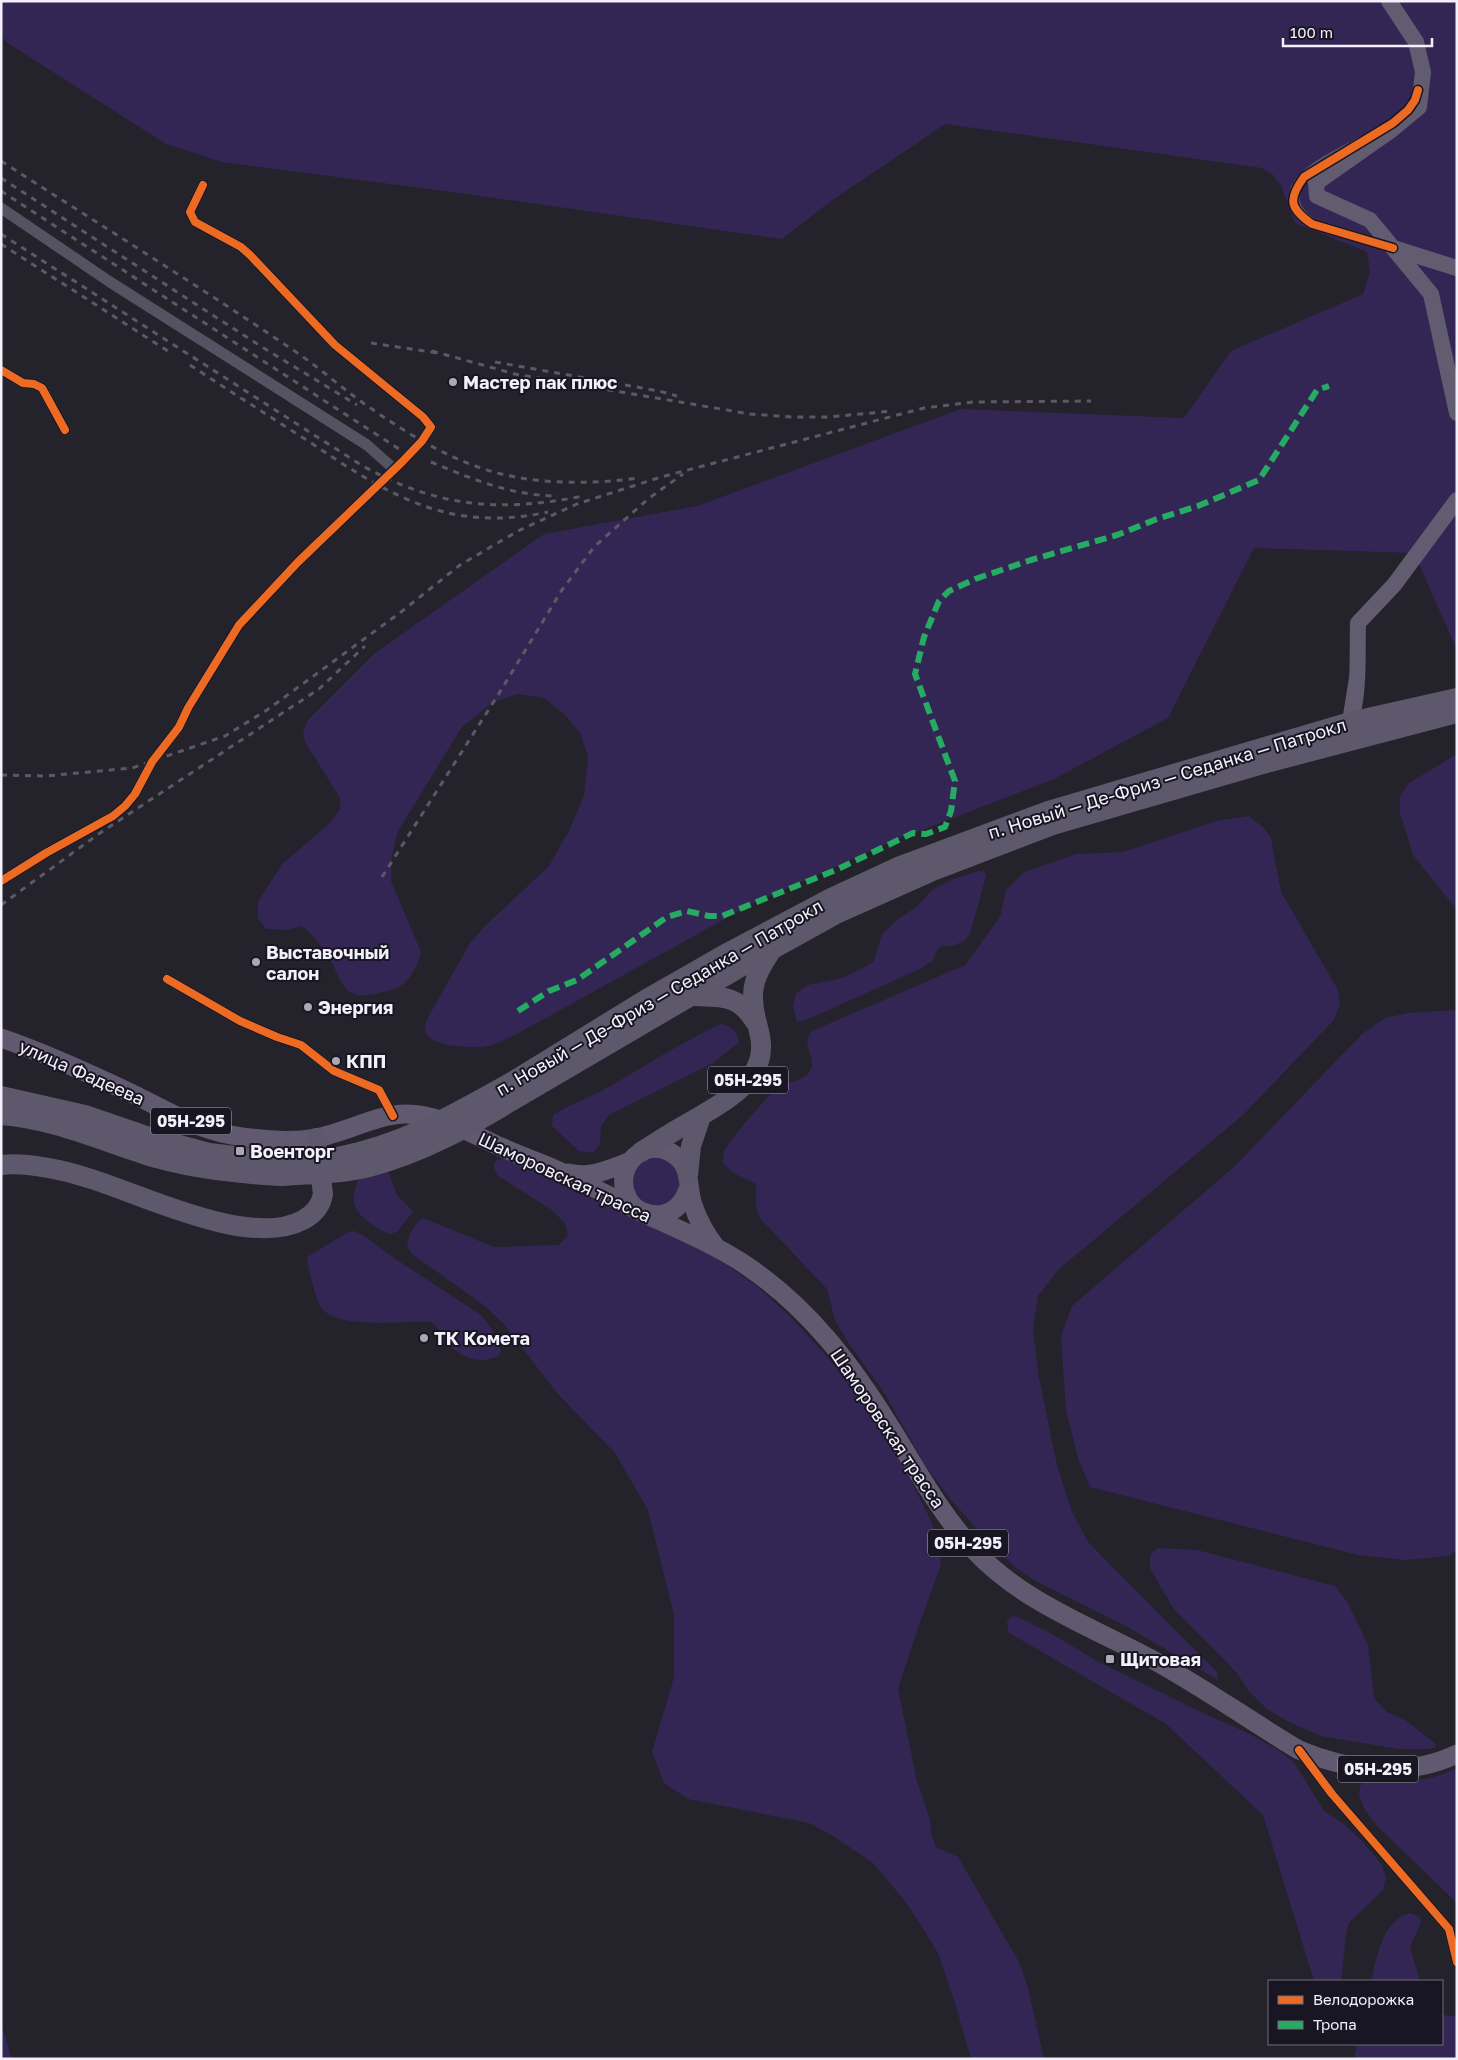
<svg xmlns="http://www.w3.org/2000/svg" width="1458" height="2060" viewBox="0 0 1458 2060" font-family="'Golos Text',sans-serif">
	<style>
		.green { fill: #342654 }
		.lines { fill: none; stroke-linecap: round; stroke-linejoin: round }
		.minor { stroke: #555261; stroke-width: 11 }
		.secondary { stroke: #615c70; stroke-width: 16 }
		.primary { stroke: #60596f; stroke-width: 19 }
		.trunk { stroke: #5e586d; stroke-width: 20 }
		.rail { stroke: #5c5965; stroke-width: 3; stroke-dasharray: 6 6; stroke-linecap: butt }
		.trunk-bridge { stroke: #5e586d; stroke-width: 20 }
		.quiet { stroke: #26ab63; stroke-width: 6; stroke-dasharray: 12 6; stroke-linecap: butt }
		.cycleway-casing { stroke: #191623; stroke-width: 11 }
		.cycleway { stroke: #ed6a23; stroke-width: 8 }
		.poi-dot { fill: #aaa8b1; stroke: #191623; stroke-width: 2 }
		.labels { text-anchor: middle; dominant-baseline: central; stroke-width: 4; stroke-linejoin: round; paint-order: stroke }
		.shield { fill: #191623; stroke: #b1afba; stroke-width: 1 }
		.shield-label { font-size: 16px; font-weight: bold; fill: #f2f0fa }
		.poi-label { font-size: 18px; font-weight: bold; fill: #f2f0fa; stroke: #191623; text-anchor: start }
		.street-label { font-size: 18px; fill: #f2f0fa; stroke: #191623 }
	</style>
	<rect width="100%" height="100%" fill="#24222a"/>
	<!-- green -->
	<path class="green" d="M1,1H1457V650L1414,553L1254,548L1168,718L1054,779L891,842L752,904L517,1034C508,1038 498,1044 488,1046C473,1049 439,1047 428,1036C424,1032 425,1026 426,1021L470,943L484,927L549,866L570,829L584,796L588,756L580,733L565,715L544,698L517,694L492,703L462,727L398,831L392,856L391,881L421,952C418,967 407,987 391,990C381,992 367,997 357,995C341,991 337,970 329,958C323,947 314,937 305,928L300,926L289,930L266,929L258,918V902L282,864L329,824L340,809V798L305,742L303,732L308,720L375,653L544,534L697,506L961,409L1184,418L1231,351L1363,294L1370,272L1367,252L1295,223L1281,186L1273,175L1262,168L945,124L827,204L782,239L467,194L222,162L166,144L6,42L1,36Z
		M1457,754V910L1413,855L1400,813V796L1409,783Z
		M1249,816L1264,828L1271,838L1281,892L1338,990L1340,1005L1333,1021L1244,1114L1058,1270L1038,1296L1033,1330L1039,1378L1057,1465L1072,1512L1088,1542L1217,1672L1218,1680L1126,1626L1036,1581L1016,1568L984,1537L951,1500L923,1462L885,1394L845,1338L835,1320L827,1289L759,1217L756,1205V1184L733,1173L723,1163C723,1160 723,1155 724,1152C728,1141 770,1093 779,1087C788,1081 804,1081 810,1071C818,1057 799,1045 812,1031L965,965L1000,917L1006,890L1024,872L1076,854L1123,852L1216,821Z
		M978,871H984L986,876L970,934L964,941L953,946H943L938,949L932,961L920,969L815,1016L803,1021H797L793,1006L796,993L808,985L842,978L863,968L874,961L882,934L897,920L916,907L932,890L953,879Z
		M1457,1010V1550L1448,1556L1404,1560L1358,1555L1090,1487L1079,1461L1066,1411L1061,1336L1072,1306L1234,1167L1362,1034L1385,1018L1408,1013Z
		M721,1024C731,1025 737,1032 739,1042L713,1063L609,1115L601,1126L600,1145L593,1153L579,1151L552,1126L553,1115C569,1104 588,1099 605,1089C644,1067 681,1042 721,1024Z
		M651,1157C673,1157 676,1166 681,1186L673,1202L655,1209L638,1202L630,1175L635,1167Z
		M506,1158L712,1255L758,1287L791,1317L850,1382L908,1474L932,1523L940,1550L941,1565L919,1625L898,1689L917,1781L930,1819L931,1833L936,1847L958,1857L1019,1962L1028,1988L1044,2059H971L955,2003L938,1953L908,1905L873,1863L833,1836L809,1823L688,1799L664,1783L652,1752L674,1677V1615L648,1510L615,1453L557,1393L503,1323L485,1306L412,1254L407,1246C408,1236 414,1223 423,1218L494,1247L559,1245L568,1235L565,1223L552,1210L498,1176L494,1169V1163L497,1160Z
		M388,1171L397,1195L412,1210V1213L397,1232L389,1234C378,1229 357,1217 354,1203C353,1195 357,1184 358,1175Z
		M354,1231L363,1235L394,1258L481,1315L491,1328L501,1350L499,1356C478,1365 460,1358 446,1341C441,1334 439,1328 431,1322C404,1320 341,1330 322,1309C316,1302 308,1267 307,1257L348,1232Z
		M1157,1548L1197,1550L1335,1586L1348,1603L1368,1645L1374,1698L1387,1712L1405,1720L1436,1744L1435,1747L1430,1749H1399L1321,1736L1291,1723L1267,1709L1249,1691L1237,1673L1173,1608L1150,1568V1556Z
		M1016,1616L1050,1633L1099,1662L1205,1714L1248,1733L1281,1752L1294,1762L1324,1811L1345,1825L1362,1841L1381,1864L1386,1877L1383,1890L1349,1923L1346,1935L1341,1981H1314L1263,1815L1166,1724L1011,1634L1008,1631L1007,1622L1010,1617Z
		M1457,1768V1903L1376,1825L1364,1808L1359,1795L1360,1786L1365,1781C1397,1783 1427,1783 1457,1768Z
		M1410,1913L1420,1917L1421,1923L1410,1947L1420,1981H1371C1377,1957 1382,1920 1410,1913Z
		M1442,2015L1457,2016V2059H1354L1357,2044H1442Z
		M1,2028L6,2038L11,2059H1Z"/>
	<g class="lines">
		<!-- minor -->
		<path class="minor" d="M1367,139C1337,156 1259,186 1312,224L1393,248
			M1,208L110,282L367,445L394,469
			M1,370L23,383L34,384L42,388L65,430
			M1,881L46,853L113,816L125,806L135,794L152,762L179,727L188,708L239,625L298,562L402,462L422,441L431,427L423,417L335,345L250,255L241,247L195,222L190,212L203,185
			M167,979L240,1021L277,1037L301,1045L334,1071L379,1090L393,1116
			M1300,1751L1332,1794L1449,1929L1457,1962"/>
		<!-- secondary -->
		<path class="secondary" d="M1389,1L1416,42L1423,72L1419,107L1390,131L1316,183L1317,196L1370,220L1431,294L1457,413
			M1393,248L1457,268
			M1357,678L1350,722C1360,693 1357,653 1358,623L1394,585L1457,500"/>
		<!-- primary -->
		<path class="primary" d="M1,1038C48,1054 93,1075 137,1096C167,1111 198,1129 231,1135C259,1140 287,1143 316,1138C345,1133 377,1114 406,1114C440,1114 472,1134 501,1147C520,1156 540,1162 559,1171C587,1184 615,1199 643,1213C678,1229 714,1244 747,1266C809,1308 852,1365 891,1428C917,1470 940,1513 974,1550C1022,1602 1092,1627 1153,1660C1203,1687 1250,1721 1299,1750C1349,1771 1406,1778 1457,1754
			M568,1173C589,1179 610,1169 629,1162
			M689,1187C686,1195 683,1202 677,1207C663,1220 637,1216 628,1199C611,1166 647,1133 676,1156C692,1168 687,1189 693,1205C698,1220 705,1233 715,1246"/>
		<!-- trunk -->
		<path class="trunk" d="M694,996C724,997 739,995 756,1023
			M510,1083L645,1000L729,952L831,898L900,866L1048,811L1350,722L1457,698
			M1,1096L85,1115L149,1137L209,1153L281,1161
			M520,1096L737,969L838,913L930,872L1053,825L1270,762L1457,713
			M1,1115C57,1119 108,1144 160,1159C200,1170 241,1174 282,1176
			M641,1152C655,1143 669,1134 683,1126C713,1108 763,1086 761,1045C761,1035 757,1025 755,1015C749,987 756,974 771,951
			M1,1165C26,1162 64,1170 88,1178C142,1194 249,1249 303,1220C314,1214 321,1206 323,1194L316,1138
			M688,1175L691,1146L701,1116"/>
		<!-- rail -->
		<path class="rail" d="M1,161C99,224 197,285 293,350C316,365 337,384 359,400C396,426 435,452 478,467C528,485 586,485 639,478
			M1,178L262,347L357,405
			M1,191L402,451
			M1,234L361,465C436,507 499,513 583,496
			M1,244L171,353
			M371,343L438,353
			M432,351L515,374L750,414L792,417H828L893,411
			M495,362L659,391L677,396
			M190,365C228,390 266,414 305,439C386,493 446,534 548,512
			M431,462C472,479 512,496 558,496
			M1,775L46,776L132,768L225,736L267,710L401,612L460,565L518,531L577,504L661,477L924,408L973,402L1091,401
			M382,877L498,695L562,590L594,547L648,499L683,474
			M1,905L100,833L319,689L365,646"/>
		<!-- trunk-bridge -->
		<path class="trunk-bridge" d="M281,1161C301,1160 323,1160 342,1156C406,1143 454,1114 510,1083
			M282,1176C311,1174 341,1174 369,1167C424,1153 472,1125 520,1096"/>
		<!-- quiet -->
		<path class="quiet" d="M518,1011L549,991L577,980L667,917L687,911L709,916H722L838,869L913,833L926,834L945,827L951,811L955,781L915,674L924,637L939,601L949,591L975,579L1031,560L1117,535L1157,519L1198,506L1259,480L1317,390L1329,386"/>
		<defs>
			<path id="cycleway" d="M1393,248L1312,224C1289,208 1288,199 1304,177L1393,123L1408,110L1415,100L1418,90
				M1,370L23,383L34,384L42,388L65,430
				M1,881L46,853L113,816L125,806L135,794L152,762L179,727L188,708L239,625L298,562L402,462L422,441L431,427L423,417L335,345L250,255L241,247L195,222L190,212L203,185
				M167,979L240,1021L277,1037L301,1045L334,1071L379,1090L393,1116
				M1299,1750L1332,1794L1449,1929L1457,1962"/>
		</defs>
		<!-- cycleway casing -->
		<use href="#cycleway" class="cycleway-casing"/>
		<!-- cycleway -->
		<use href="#cycleway" class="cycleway"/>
	</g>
	<!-- markers -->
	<g class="poi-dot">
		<circle cx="453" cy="382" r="5"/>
		<circle cx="256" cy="962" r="5"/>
		<circle cx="308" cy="1007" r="5"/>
		<circle cx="336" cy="1061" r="5"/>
		<rect x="235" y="1146" width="10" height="10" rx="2.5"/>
		<circle cx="424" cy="1338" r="5"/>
		<rect x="1105" y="1654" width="10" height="10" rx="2.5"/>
	</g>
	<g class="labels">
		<!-- shield labels -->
		<g class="shield">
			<rect x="708" y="1066.5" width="80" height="27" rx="4"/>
			<rect x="151" y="1107.5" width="80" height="27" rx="4"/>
			<rect x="928" y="1529.5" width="80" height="27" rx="4"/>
			<rect x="1338" y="1755.5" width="80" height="27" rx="4"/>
		</g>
		<g class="shield-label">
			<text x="748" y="1080">05Н-295</text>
			<text x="191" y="1121">05Н-295</text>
			<text x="968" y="1543">05Н-295</text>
			<text x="1378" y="1769">05Н-295</text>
		</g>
		<!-- poi labels -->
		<g class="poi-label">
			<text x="463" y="382">Мастер пак плюс</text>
			<text x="266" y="952">Выставочный<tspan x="266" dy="21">салон</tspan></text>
			<text x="318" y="1007">Энергия</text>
			<text x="346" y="1061">КПП</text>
			<text x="250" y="1151">Военторг</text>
			<text x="434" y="1338">ТК Комета</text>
			<text x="1120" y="1659">Щитовая</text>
		</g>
		<!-- street labels -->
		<g class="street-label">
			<text transform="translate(1167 778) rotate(-17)">п. Новый — Де-Фриз — Седанка — Патрокл</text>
			<text transform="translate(659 997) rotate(-30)">п. Новый — Де-Фриз — Седанка — Патрокл</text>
			<text transform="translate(82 1072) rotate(24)">улица Фадеева</text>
			<text transform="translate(565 1177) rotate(25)">Шаморовская трасса</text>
			<text transform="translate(888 1428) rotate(56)">Шаморовская трасса</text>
		</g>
	</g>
	<!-- border -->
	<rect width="1458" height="2060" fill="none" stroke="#f2f0fa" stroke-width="5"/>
	<!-- legend -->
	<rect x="1268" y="1980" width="175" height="65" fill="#191623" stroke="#706d79"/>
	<rect x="1278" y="1996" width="25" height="8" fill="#ed6a23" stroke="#706d79"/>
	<text x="1313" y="2005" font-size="15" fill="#f2f0fa">Велодорожка</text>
	<rect x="1278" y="2021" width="25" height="8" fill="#26ab63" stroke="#706d79"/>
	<text x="1313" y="2030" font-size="15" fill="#f2f0fa">Тропа</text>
	<!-- scale -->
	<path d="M1283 38v8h149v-8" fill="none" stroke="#f2f0fa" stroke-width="2.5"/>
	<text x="1290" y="38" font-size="15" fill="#f2f0fa" stroke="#191623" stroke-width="4" paint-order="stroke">100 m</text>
</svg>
